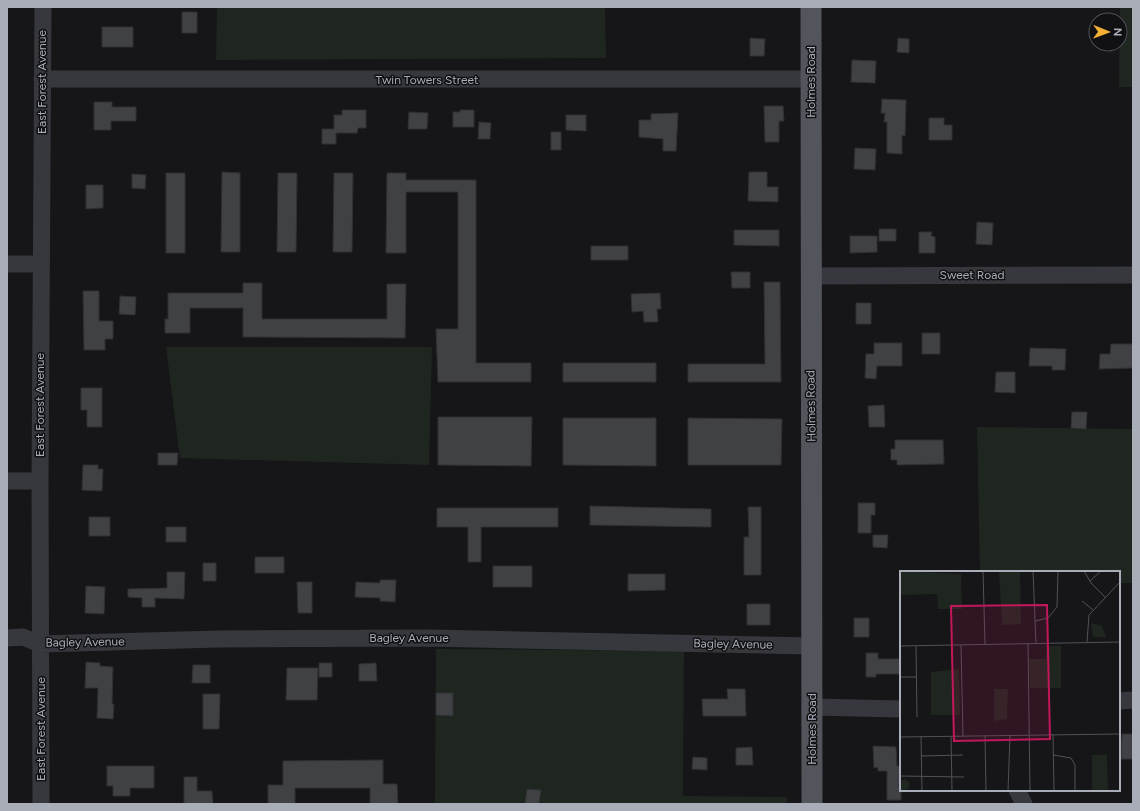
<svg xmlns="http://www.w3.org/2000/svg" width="1140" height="811" viewBox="0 0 1140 811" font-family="Figtree,sans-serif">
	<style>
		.green { fill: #1e261f }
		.building { fill: #404145; stroke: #303034 }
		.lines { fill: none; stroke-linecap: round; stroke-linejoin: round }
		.minor { stroke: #37383d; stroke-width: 17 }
		.major { stroke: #53555c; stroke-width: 21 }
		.labels { text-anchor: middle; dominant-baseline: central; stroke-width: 3; stroke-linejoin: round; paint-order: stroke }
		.street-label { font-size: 12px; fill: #a8adb8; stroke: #111113 }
		.inset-road { fill: none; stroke: #505258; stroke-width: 1 }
		.view { fill: #c2185b; fill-opacity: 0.15; stroke: #c2185b; stroke-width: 2 }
		.inset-edge { fill: none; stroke: #a8adb8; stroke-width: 2 }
	</style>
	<rect width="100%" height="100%" fill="#161618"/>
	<!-- green -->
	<path class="green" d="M217,7H605L606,58L216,60Z
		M1120,7H1133V87H1119Z
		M166,347H432L429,465L180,458Z
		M977,427L1133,429V583H1119V572H980Z
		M436,649L684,651L683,796L787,797V804H435Z"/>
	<!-- building -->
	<path class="building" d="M182,12H197V33H182Z
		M102,27H133V47H102Z
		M750,38L765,39L764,56H750Z
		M898,38L909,39V53L897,52Z
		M852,60L876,61L875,83L851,82Z
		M882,99L906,100L905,136L902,135V154L887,153V122H884L885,113H881Z
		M94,102H112V107H136V121H111V130H94Z
		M764,106H783L784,121H779V142H765Z
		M342,110H366V128H358L357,133H336V144H322V129H334V115H342Z
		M460,110H474V127H453V112H460Z
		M409,112L428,113L427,129H408Z
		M678,113L676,151H663V139L639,137V120H651V114Z
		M566,115H586V131L566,130Z
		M929,118H944V125H952V140H929Z
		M479,122L491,123L490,139H478Z
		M551,132H561V150H551Z
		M855,148L876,149L875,170L854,169Z
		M222,172L240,173V252H221Z
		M749,172H767V187H778V202L748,201Z
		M166,173H185V253H166Z
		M278,173H297L296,252H277Z
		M334,173H353L352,252H333Z
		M387,173H406V180H476V363H531V382H438L436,329H458V192H406V253H386Z
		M132,174L146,175L145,189L132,188Z
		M86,185H103V208L86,209Z
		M977,222L993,223L992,245L976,244Z
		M879,229H896V241H879Z
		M734,230H779V246L734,245Z
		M919,232H932L931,236L935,237V253H919Z
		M850,236H877V252L850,253Z
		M591,246H628V260H591Z
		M731,272H750V288H732Z
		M764,282H780L781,382H688V364H765Z
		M243,283H262V319H387V284H406L405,338L243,337V308H190V333H165V319H168V293H243Z
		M83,291H99V321H113V339H105V350H84Z
		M660,293L661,309H657L658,322H644L643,311L632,312L631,294Z
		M120,296L136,297L135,315L119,314Z
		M856,303H871V324H856Z
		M922,333H940V354H922Z
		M874,343H902V366H877L876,379L865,378L866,354H874Z
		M1111,344H1133V368L1099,369L1100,354H1110Z
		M1030,348L1066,349L1065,370H1052V366H1029Z
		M563,363H656V382H563Z
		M996,372H1015V393L995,392Z
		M81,388H102V427H87V410H81Z
		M884,405L885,427H869L868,406Z
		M1072,412H1087L1086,429L1071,428Z
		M438,417H532L531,466L438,465Z
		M563,418H656V466L563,465Z
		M688,418L782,419L781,465H688Z
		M895,440H943L944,464L897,465V460H891V449H895Z
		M158,453H178L177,465H158Z
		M83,465H98V469H103L102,491L82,490Z
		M858,503H875V515H871V533H858Z
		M590,506L711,509V527L590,525Z
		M748,507H761V575H744V537H749Z
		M437,508H558V527H481V562H468V527H437Z
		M89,517H110V536H89Z
		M166,527H186V542H166Z
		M873,535H888L887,548L873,547Z
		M255,557H284V573H255Z
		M203,563H216V581H203Z
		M493,566H532V587H493Z
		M167,572H185L184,599L155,598V607H142V598L128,597V589L167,588Z
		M628,574H665V590L628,591Z
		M380,580H396L395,602L380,601V598L355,597L356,582L380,583Z
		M297,582H312V613H298Z
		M86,586L105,587L104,614L85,613Z
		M747,604H770V625H747Z
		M854,618H869V637H854Z
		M866,653H878V659H901V674H876V677H866Z
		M86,662L100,663V666L113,667L112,704H114L113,719L97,718L98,688H85Z
		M319,663H332V677H319Z
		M376,663L377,681H359V664Z
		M193,665H210V683H192Z
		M287,668H318L317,700H286Z
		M727,689H745L746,716H703L702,699H728Z
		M436,693H453V716L436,715Z
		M203,694H220L219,729H203Z
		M1122,734H1133V759H1121Z
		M873,746L896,747L897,766H901V800H887V771H878V767L874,768Z
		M752,747L753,765H736V748Z
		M693,757L707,758V770L692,769Z
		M383,760V784H397L398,804H370V788H295V804H268V785H283V761Z
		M107,766H154V788H130V796H113V786H107Z
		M184,777H197V791H212L213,804H184Z
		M527,789L541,790L539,804H525Z"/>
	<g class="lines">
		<!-- minor -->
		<path class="minor" d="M42,79H811
			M7,264H40
			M810,276L1133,275
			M7,481H40
			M7,638L23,637L40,644L218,639L430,638L811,646
			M1119,701L1133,700
			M812,707L901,709
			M1017,790L1024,804
			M41,804L40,481L43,7"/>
		<!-- major -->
		<path class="major" d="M811,7L812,804"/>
	</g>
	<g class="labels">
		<!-- street labels -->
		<g class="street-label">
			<text x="427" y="80">Twin Towers Street</text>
			<text transform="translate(42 82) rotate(-90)">East Forest Avenue</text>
			<text transform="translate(811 82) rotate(-90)">Holmes Road</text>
			<text x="972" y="275">Sweet Road</text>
			<text transform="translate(40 405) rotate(-90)">East Forest Avenue</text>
			<text transform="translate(811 406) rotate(-91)">Holmes Road</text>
			<text x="409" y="638">Bagley Avenue</text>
			<text transform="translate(85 642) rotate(-1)">Bagley Avenue</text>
			<text transform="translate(733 644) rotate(1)">Bagley Avenue</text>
			<text transform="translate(41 729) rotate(-90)">East Forest Avenue</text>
			<text transform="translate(812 729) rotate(-90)">Holmes Road</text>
		</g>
	</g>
	<!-- overview -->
	<g transform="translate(900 571)">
		<rect width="220" height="220" fill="#161618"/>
		<path d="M0,0L61,3L62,38H38L37,23L0,24ZM99,0H120L121,53L102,54ZM191,52L202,55L206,66H193ZM146,75H161V117H130L129,88H146ZM59,98L60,144H31V101ZM94,118H108L107,148L94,150ZM192,184H207L208,220H192ZM-1.5 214a5.5 5.5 0 1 1 11 0a5.5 5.5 0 1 1-11 0Z" fill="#1e261f"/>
		<path class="inset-road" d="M83,0L85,73M133,0L136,73M184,0L191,12L205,26M190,10L201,0M182,30L193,39M135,50L148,47L157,36L158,0M187,71L189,44L220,11M128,73L130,220M61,74L63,165M0,75L220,71M16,75L17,146M0,106H16M153,163L154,220M21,165L22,220M51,165L52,220M85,165L86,220M0,166L220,163M153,184L171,187L175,194V220M21,185L63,184M0,205L64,206M108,220L110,164"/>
		<path class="view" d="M147,34L150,168L54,170L51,35Z"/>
		<rect width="220" height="220" class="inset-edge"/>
	</g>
	<!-- border -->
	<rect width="1140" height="811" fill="none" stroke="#a8adb8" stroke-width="16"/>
	<!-- north arrow -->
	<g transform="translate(1108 32) rotate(91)"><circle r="19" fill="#111113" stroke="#4d4f55"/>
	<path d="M0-3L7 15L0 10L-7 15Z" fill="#f2b134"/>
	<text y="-6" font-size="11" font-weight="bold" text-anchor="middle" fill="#a8adb8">N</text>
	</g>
</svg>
